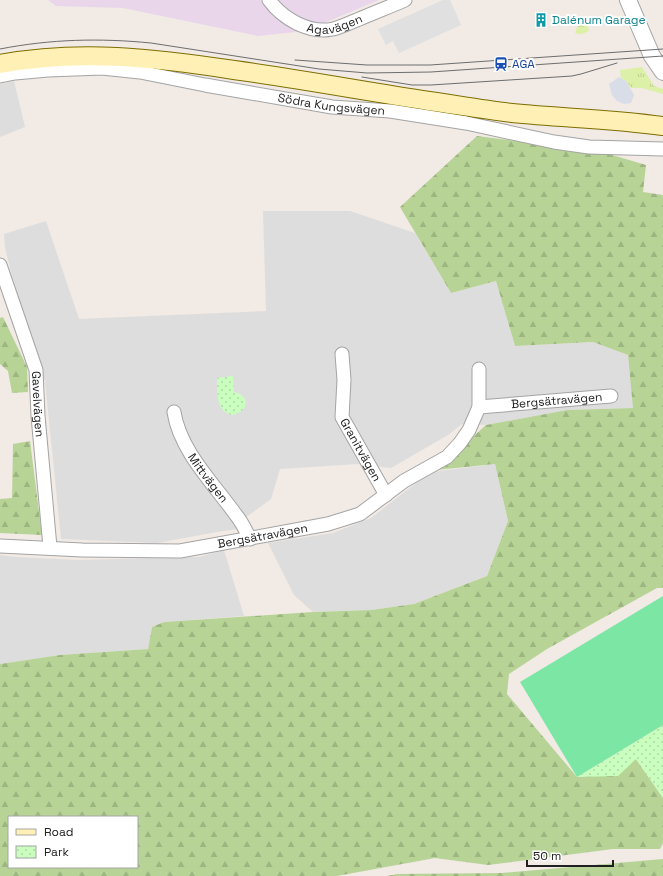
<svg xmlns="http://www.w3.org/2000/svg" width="663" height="876" viewBox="0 0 663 876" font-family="'Space Grotesk',sans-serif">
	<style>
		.residential { fill: #dedddd }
		.industrial { fill: #ead6eb }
		.grass { fill: url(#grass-tufts) }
		.forest { fill: url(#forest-firs); fill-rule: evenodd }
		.park { fill: url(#park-dots) }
		.pitch { fill: #7ce7a4 }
		.parking { fill: #e0e0e0 }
		.plaza { fill: #d9dde7 }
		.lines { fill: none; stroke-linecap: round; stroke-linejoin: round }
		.minor-casing { stroke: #a4a4a4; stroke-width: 15 }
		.tertiary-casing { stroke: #a4a4a4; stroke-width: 18 }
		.secondary-casing { stroke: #7d6d00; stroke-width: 20 }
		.minor { stroke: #fff; stroke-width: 13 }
		.tertiary { stroke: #fff; stroke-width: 16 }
		.secondary { stroke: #fff1b5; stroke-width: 18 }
		.tram { stroke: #6e6e6e; stroke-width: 1 }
		.labels { text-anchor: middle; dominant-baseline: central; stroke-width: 4; stroke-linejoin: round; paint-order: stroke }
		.street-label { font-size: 12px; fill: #202020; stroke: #fff }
		.culture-label { font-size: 12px; fill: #0d838f; stroke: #fff; text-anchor: start }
		.transit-label { font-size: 12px; fill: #164399; stroke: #fff; text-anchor: start }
	</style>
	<defs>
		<pattern id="grass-tufts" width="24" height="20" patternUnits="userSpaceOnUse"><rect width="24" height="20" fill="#dcf0a7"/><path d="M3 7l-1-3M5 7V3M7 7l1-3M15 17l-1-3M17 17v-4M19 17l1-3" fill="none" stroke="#bcce8f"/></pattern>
		<pattern id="forest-firs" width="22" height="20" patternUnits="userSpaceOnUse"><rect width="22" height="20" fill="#b7d496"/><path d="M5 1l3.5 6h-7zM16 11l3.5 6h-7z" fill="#9db681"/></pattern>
		<pattern id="park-dots" width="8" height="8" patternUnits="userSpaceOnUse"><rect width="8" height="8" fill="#c9febf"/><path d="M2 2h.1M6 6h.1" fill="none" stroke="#acd9a4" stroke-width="1.8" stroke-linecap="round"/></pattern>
	</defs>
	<rect width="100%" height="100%" fill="#f1eae5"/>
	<!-- residential -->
	<path class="residential" d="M14,81L25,127L0,137V84Z
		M263,211H350L415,233L451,293L496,281L515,346L593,342L628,355L634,408L567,410L486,425L462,424L448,435L391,468L358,464L280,469L271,499L245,518L251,527L217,532L157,543L61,539L45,381L28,338L5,248L4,234L46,221L79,319L266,311Z
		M495,464L508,521L487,576L414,604L371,610L313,612L294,595L268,543L333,533L371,518L430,472Z
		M224,550L244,616L164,622L152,627L148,649L60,655L0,664V555L16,557L77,560L199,557Z"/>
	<!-- industrial -->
	<path class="industrial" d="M48,0H379L305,31L258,36L123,8L56,6Z"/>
	<!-- grass -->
	<path class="grass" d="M582,23H586L589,30C586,34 580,35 575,33L577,27Z
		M642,67L654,86L663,89V94L642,88H631L626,81L621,78L620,70Z"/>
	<!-- forest -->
	<path class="forest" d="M477,136L602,152L646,165L643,192L663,195V588H657L547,649L509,674L507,694L577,777L636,759L663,798V843L660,849H613L488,865L435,858L337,876H0V664L60,655L148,649L152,627L164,622L313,612L371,610L414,604L487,576L508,521L495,464L436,470L486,425L567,410L633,408L628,355L593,342L515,346L496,281L451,293L400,207ZM9,817H137V867H9Z
		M3,317L27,367L28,392L12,393L8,371L0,364V318Z
		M30,441L42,535L0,533V499L12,498L13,444Z
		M663,859V876H387L397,874L502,873Z"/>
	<!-- park -->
	<path class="park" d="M233,376L234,392C251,396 249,412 232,415C215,411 218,391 217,378Z
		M663,725V798L636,759L618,776L577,777Z"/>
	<!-- pitch -->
	<path class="pitch" d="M663,596V725L577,777L520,682Z"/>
	<!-- parking -->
	<path class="parking" d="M443,0H450L461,25L399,53L393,41L386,45L378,29Z"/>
	<!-- plaza -->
	<path class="plaza" d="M619,77L626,81L634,95L631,103L624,104L617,101L612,95L609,84Z"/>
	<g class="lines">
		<defs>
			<g id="minor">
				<path id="s1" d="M269,0C283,19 309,34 333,29C341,27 349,23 357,20C373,13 389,7 405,0"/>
				<path id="s2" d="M0,76L15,73L48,70L102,68L140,72L205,85L332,107L390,111L466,123L554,142L589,147L663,149"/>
				<path id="s3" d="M0,265L36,370L38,416L50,547"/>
				<path id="s4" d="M342,354L344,380L342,417L386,495"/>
				<path id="s5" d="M479,407L611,396"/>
				<path id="s6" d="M174,412C180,451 214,484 236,515C242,522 246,531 250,539"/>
				<path id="s7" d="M0,546L82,550L180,551L328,524L360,514L404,481L447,457L460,443L469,430L479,407V369"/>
			</g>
			<path id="tertiary" d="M628,0L652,56L663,72"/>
			<path id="secondary" d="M0,64C78,49 156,58 234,70C299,79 364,91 429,101C457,105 485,110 512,113C563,118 613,119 663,126"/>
		</defs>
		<!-- minor casing -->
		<use href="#minor" class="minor-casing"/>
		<!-- tertiary casing -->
		<use href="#tertiary" class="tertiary-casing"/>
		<!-- secondary casing -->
		<use href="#secondary" class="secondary-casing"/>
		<!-- minor -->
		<use href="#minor" class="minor"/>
		<!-- tertiary -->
		<use href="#tertiary" class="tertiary"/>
		<!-- secondary -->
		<use href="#secondary" class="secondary"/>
		<!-- tram -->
		<path class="tram" d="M0,49C51,39 100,38 151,43L319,69L367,73L431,72L663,56
			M295,60L367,65H430L663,49
			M362,77L412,85H431L572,76L581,74L617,63"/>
	</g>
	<!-- icons -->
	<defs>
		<symbol id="building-bare" viewBox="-9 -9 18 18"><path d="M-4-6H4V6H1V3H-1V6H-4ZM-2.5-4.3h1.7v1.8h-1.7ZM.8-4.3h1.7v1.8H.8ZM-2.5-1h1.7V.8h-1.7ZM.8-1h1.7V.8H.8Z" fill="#0f9aa8" stroke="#fff" stroke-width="2.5" paint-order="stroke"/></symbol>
		<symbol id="station-bare" viewBox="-9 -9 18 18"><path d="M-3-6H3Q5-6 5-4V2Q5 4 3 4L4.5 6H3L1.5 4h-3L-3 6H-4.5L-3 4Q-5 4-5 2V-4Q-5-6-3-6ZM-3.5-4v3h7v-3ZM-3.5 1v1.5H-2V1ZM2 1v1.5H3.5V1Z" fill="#1a4fb4" stroke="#fff" stroke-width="2.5" paint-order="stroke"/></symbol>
	</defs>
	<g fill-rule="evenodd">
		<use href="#building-bare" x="531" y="10" width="20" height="20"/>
		<use href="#station-bare" x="491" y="54" width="20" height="20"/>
	</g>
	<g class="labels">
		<!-- street labels -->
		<g class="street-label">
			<text stroke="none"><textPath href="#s1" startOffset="76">Agavägen</textPath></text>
			<text stroke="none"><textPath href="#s2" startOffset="335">Södra Kungsvägen</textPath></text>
			<text stroke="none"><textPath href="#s5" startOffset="78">Bergsätravägen</textPath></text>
			<text stroke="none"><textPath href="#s3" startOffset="145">Gavelvägen</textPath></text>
			<text stroke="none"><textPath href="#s4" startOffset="101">Granitvägen</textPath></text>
			<text stroke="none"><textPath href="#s6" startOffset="75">Mittvägen</textPath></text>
			<text stroke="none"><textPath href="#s7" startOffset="264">Bergsätravägen</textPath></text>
		</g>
		<!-- culture labels -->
		<g class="culture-label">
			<text x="552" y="20">Dalénum Garage</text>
		</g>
		<!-- transit labels -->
		<g class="transit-label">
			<text x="512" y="64">AGA</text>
		</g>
	</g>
	<!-- legend -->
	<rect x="8" y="816" width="130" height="52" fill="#ffffff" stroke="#a6a6a6"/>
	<rect x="16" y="829" width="20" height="6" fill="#fff1b5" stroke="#a6a6a6"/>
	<text x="44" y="836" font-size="12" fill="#202020">Road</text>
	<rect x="16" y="846" width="20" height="12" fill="url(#park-dots)" stroke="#a6a6a6"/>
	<text x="44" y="856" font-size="12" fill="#202020">Park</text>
	<!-- scale -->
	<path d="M527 860v6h86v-6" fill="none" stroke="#202020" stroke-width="2"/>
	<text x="533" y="860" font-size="12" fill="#202020" stroke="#ffffff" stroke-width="3" paint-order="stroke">50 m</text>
</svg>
